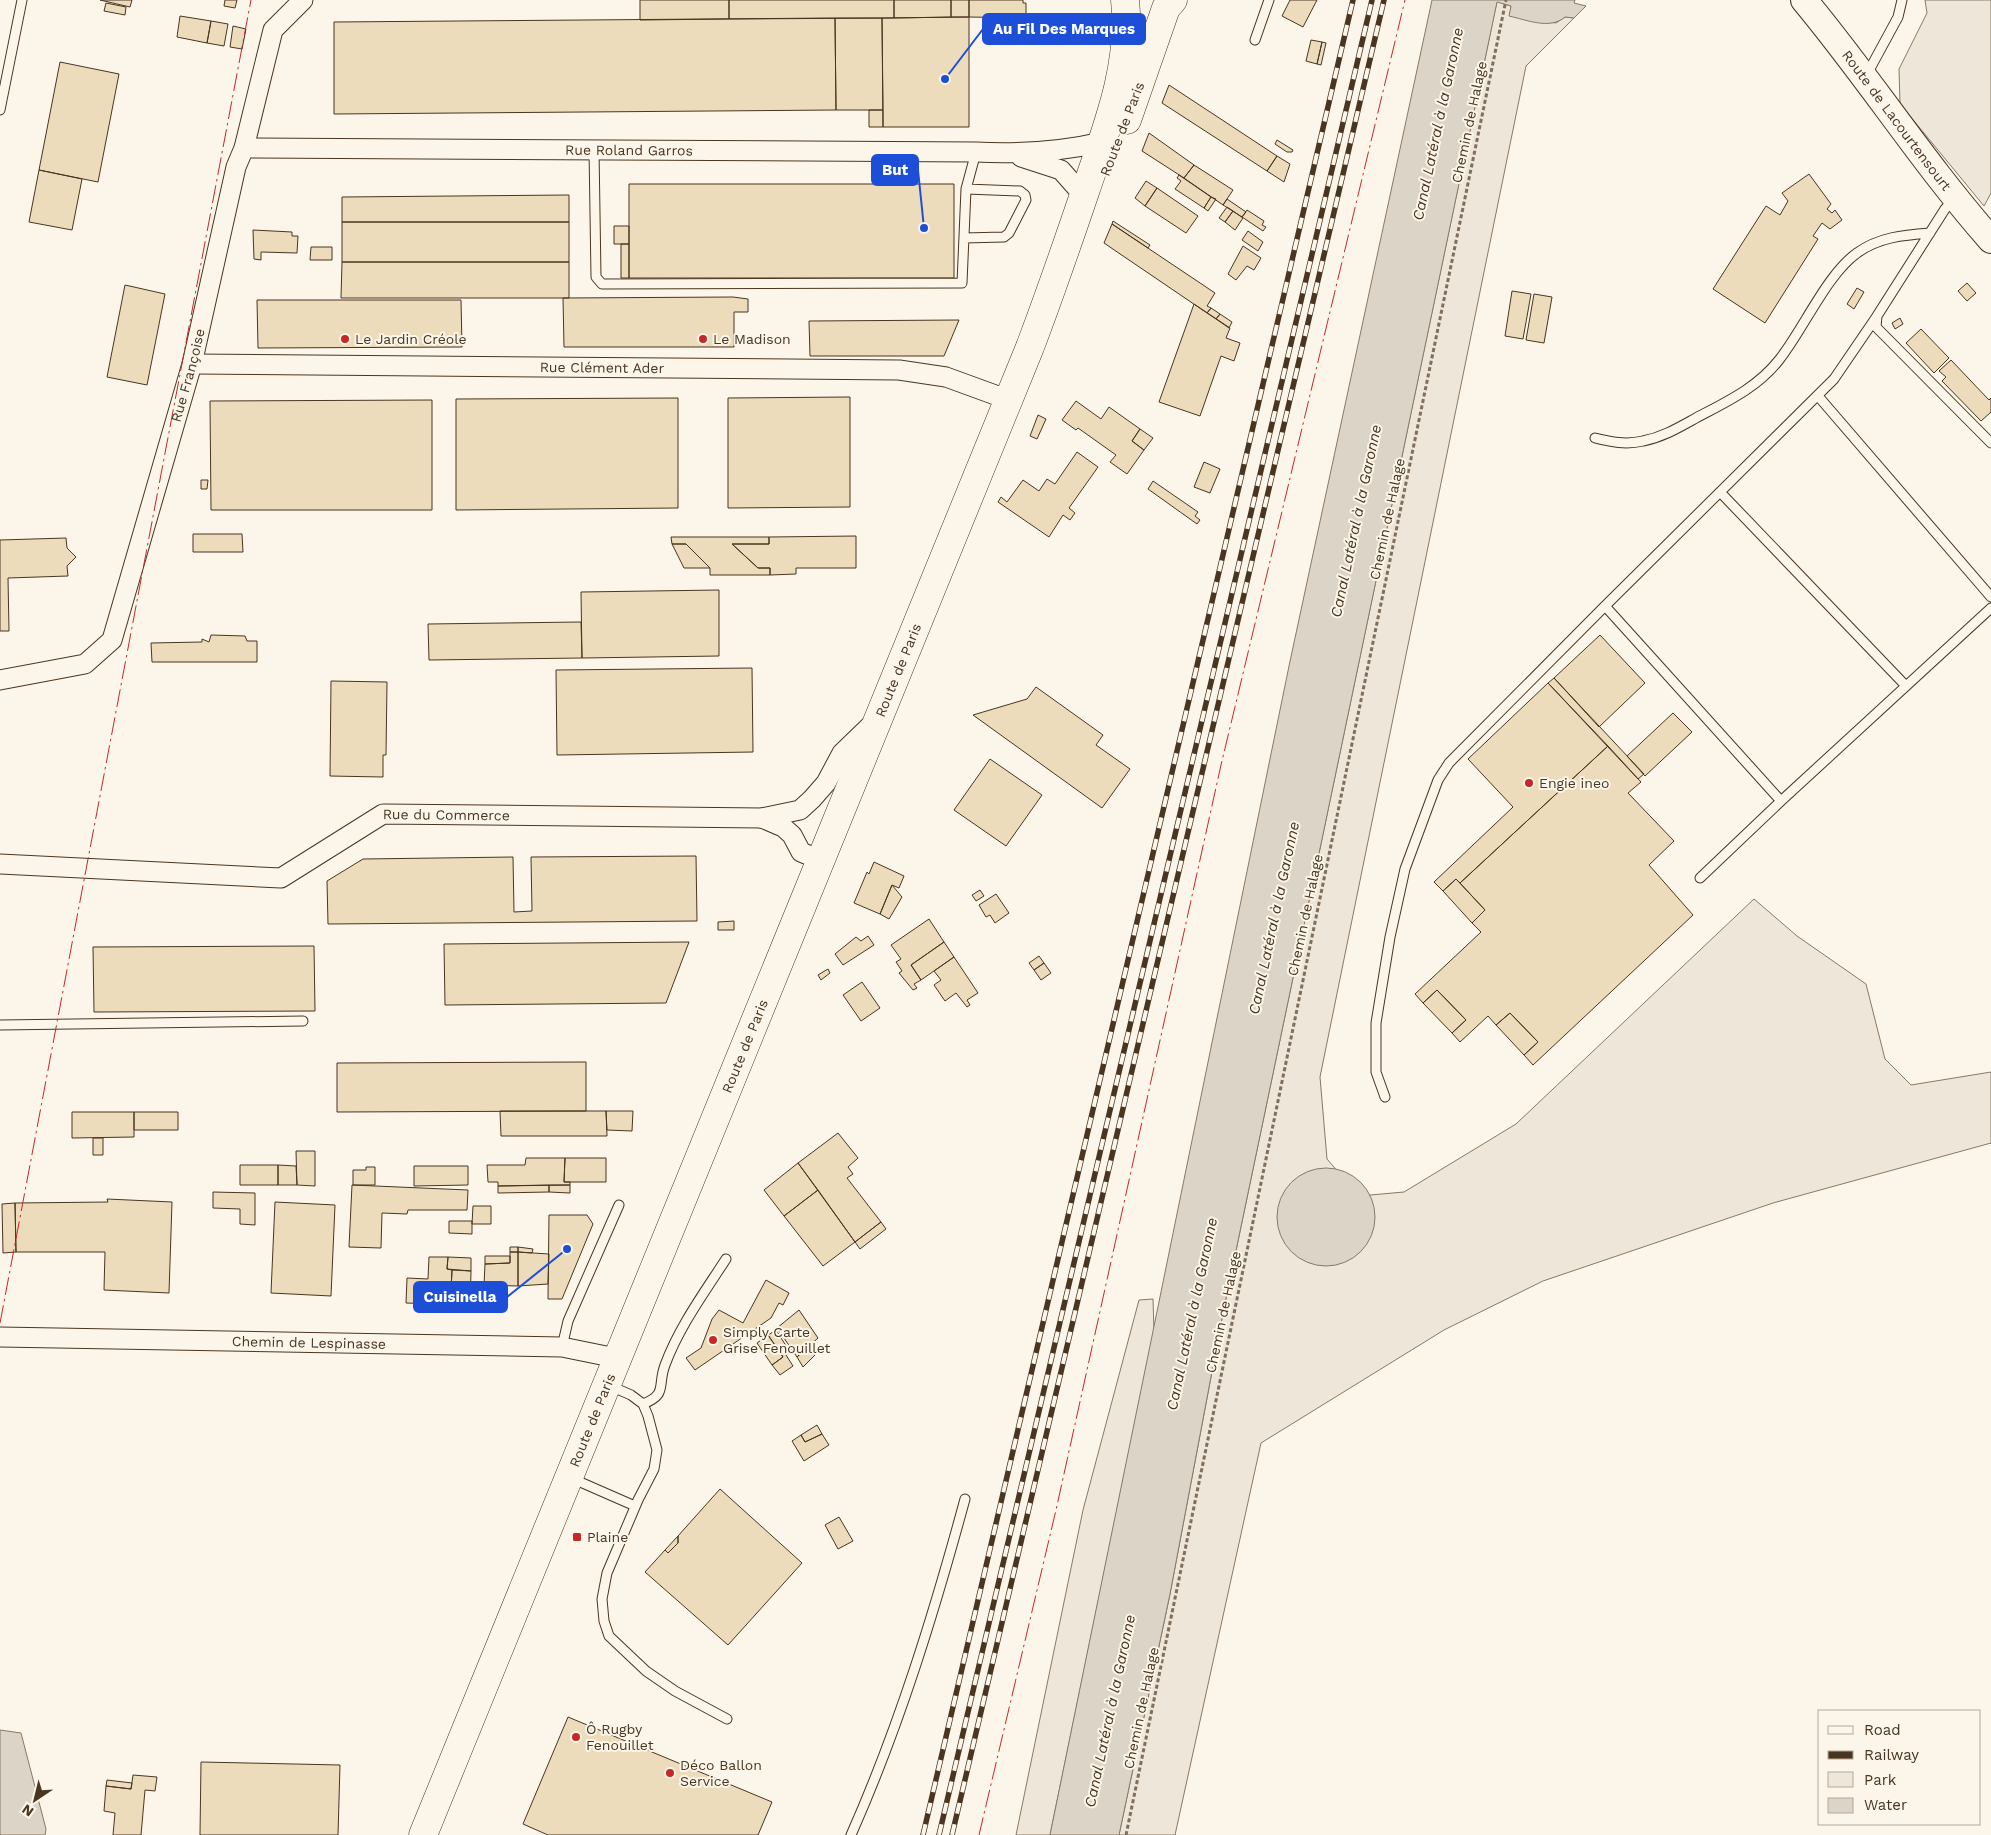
<svg xmlns="http://www.w3.org/2000/svg" width="1991" height="1835" viewBox="0 0 1991 1835" font-family="'Work Sans',sans-serif">
	<style>
		.green { fill: #ede6d9; stroke: #887966 }
		.water { fill: #dcd4c6; stroke: #887966 }
		.building { fill: #ecdcbc; stroke: #4a3520 }
		.lines { fill: none; stroke-linecap: round; stroke-linejoin: round }
		.lane-casing { stroke: #4a3520; stroke-width: 11 }
		.street-casing { stroke: #4a3520; stroke-width: 21 }
		.secondary-casing { stroke: #4a3520; stroke-width: 28 }
		.primary-casing { stroke: #4a3520; stroke-width: 29 }
		.path { stroke: #7f6f5c; stroke-width: 3; stroke-dasharray: 4 2.5; stroke-linecap: butt }
		.lane { stroke: #fbf6e9; stroke-width: 9 }
		.street { stroke: #fbf6e9; stroke-width: 19 }
		.secondary { stroke: #fbf6e9; stroke-width: 26 }
		.primary { stroke: #fbf6e9; stroke-width: 28 }
		.rail-casing { stroke: #4a3520; stroke-width: 5.5 }
		.rail { stroke: #fbf6e9; stroke-width: 4; stroke-dasharray: 11; stroke-linecap: butt }
		.power { stroke: #c62828; stroke-width: 1; stroke-dasharray: 18 4 2.5 4; stroke-linecap: butt }
		.poi-dot { fill: #c62828; stroke: #fbf6e9; stroke-width: 2 }
		.labels { text-anchor: middle; dominant-baseline: central; stroke-width: 4; stroke-linejoin: round; paint-order: stroke }
		.street-label { font-size: 14px; fill: #4a3520; stroke: #fbf6e9 }
		.poi-label { font-size: 14px; fill: #4a3520; stroke: #fbf6e9; text-anchor: start }
		.water-label { font-size: 15px; font-style: italic; fill: #4a3520; stroke: #fbf6e9 }
		.leader { fill: none; stroke: #1d4ed8; stroke-width: 2 }
		.callout-dot { fill: #1d4ed8; stroke: #fbf6e9; stroke-width: 2 }
		.callout { fill: #1d4ed8; stroke: #1d4ed8; stroke-width: 2 }
		.callout-label { font-size: 15px; text-anchor: middle; font-weight: bold; fill: #fff }
	</style>
	<rect width="100%" height="100%" fill="#fbf6e9"/>
	<!-- green -->
	<path class="green" d="M1925,0H1991V193L1984,206L1900,104L1899,69L1927,13Z
		M1497,1L1511,6L1510,16L1556,23L1565,17L1574,18L1526,66L1320,1077L1327,1159L1359,1196L1404,1192L1516,1124L1754,899L1797,936L1866,984L1885,1059L1911,1085L1991,1072V1143L1773,1203L1543,1281L1444,1330L1261,1443L1175,1835H1119L1170,1594L1224,1308Z
		M1153,1299L1154,1331L1050,1835H1016L1083,1510L1139,1300Z"/>
	<!-- water -->
	<path class="water" d="M1432,0H1575L1574,3L1586,6L1574,18L1565,17C1550,30 1527,20 1509,16L1511,6L1497,2L1224,1308L1170,1594L1119,1835H1050L1289,666Z
		M1277 1217a49 49 0 1 1 98 0a49 49 0 1 1-98 0Z
		M0,1730L21,1733L46,1829L45,1835H0Z"/>
	<!-- building -->
	<path class="building" d="M100,0H132L130,7Z
		M225,0H237L235,8L224,6Z
		M640,0H729V19L640,20Z
		M729,0H894V18L729,19Z
		M894,0H951V17L894,18Z
		M951,0H969V17H951Z
		M969,0H1023V3H1026V18L969,17Z
		M1290,0H1317L1303,27L1282,16Z
		M106,3L126,7L125,15L104,11Z
		M180,16L211,21L207,43L177,37Z
		M969,17V127H883L882,18Z
		M835,18H882L883,110H836Z
		M835,18L836,110L334,114V22Z
		M211,21L228,24L224,46L207,43Z
		M233,26L246,29L242,49L230,47Z
		M1311,40L1322,42L1317,64L1306,61Z
		M1322,42L1326,43L1321,65L1317,64Z
		M60,62L119,74L98,182L39,170Z
		M1169,85L1277,156L1267,171L1162,103Z
		M869,110H883V127H869Z
		M1149,133L1194,165L1184,178L1142,151Z
		M1277,140L1293,150L1292,152H1287L1275,144Z
		M1277,156L1290,164L1284,182L1267,171Z
		M1194,165L1233,190L1223,205L1184,178Z
		M39,170L82,179L72,230L29,222Z
		M1809,174L1831,204L1827,209L1832,213L1835,210L1842,220L1830,229L1822,223L1813,236L1818,239L1765,323L1713,289L1766,206L1780,215L1788,201L1782,193Z
		M1179,175L1211,197L1204,208L1175,189L1181,181L1177,178Z
		M1146,181L1157,188L1145,206L1135,198Z
		M629,184H954V278H629Z
		M1157,188L1198,216L1186,233L1145,206Z
		M569,195V222H342V197Z
		M1211,197L1216,199L1208,211L1204,208Z
		M1227,199L1246,212L1242,217L1223,205Z
		M1227,207L1233,211L1225,222L1219,218Z
		M1247,210L1264,221L1262,225L1266,227L1263,231L1242,217Z
		M1233,211L1243,218L1235,230L1225,222Z
		M1113,221L1150,245L1148,248L1112,224Z
		M342,222H569V262H342Z
		M1112,224L1215,293L1207,306L1211,308L1207,313L1104,243Z
		M614,226H629V244H614Z
		M253,230L292,232V236H298L297,253L261,252V260L254,259Z
		M1248,231L1263,242L1258,251L1242,240Z
		M621,244H629V278H621Z
		M1243,246L1261,258L1254,270L1247,266L1236,280L1228,274Z
		M311,247H332V260H310Z
		M342,262H569V298H341Z
		M1967,283L1976,293L1967,301L1958,291Z
		M125,285L165,294L147,385L107,377Z
		M1857,288L1864,292L1854,309L1847,304Z
		M1512,291L1531,294L1523,339L1505,336Z
		M1534,294L1552,297L1544,343L1526,340Z
		M733,297L748,299V312H734V347H564L563,298Z
		M257,300H461L462,347L258,348Z
		M1194,304L1230,328L1226,338L1240,343L1234,361L1221,356L1200,416L1159,402Z
		M1211,308L1220,314L1216,319L1207,313Z
		M1220,314L1232,322L1229,328L1216,319Z
		M1900,318L1903,324L1895,329L1892,323Z
		M959,320L944,356H810L809,321Z
		M1921,329L1949,358L1934,373L1906,343Z
		M1951,360L1989,400L1991,398V412L1981,421L1942,381L1946,377L1939,371Z
		M850,397V507L728,508V398Z
		M678,398V508L456,510V399Z
		M432,400V510H211L210,401Z
		M1076,401L1101,419L1109,407L1140,429L1132,441L1144,450L1127,474L1110,462L1116,455L1078,428L1076,430L1062,420Z
		M1038,415L1046,419L1037,439L1030,436Z
		M1140,429L1153,438L1144,450L1132,441Z
		M1077,452L1098,467L1069,508L1075,513L1070,520L1063,515L1049,537L998,502L1001,497L1007,502L1023,480L1039,491L1047,479L1055,484Z
		M1204,462L1220,469L1210,493L1194,487Z
		M201,480H208L207,489H201Z
		M1153,481L1198,512L1195,516L1200,520L1197,524L1148,489Z
		M193,534H242L243,552H193Z
		M856,536V568H796V574L770,575V568H758L732,544H769V537Z
		M671,537H769V544H732L758,568H770V575H710V568L686,544H672Z
		M66,538L67,548L76,557L67,566L68,576L8,578L9,631H0V540Z
		M672,544H686L710,568H684Z
		M719,590V656L582,658L581,592Z
		M581,622L582,658L429,660L428,624Z
		M211,635L245,636L247,641H257V662H152L151,643L202,642V639L209,642Z
		M1600,635L1645,683L1599,727L1554,678Z
		M752,668L753,752L557,755L556,670Z
		M1554,678L1644,774L1638,779L1548,683Z
		M331,681L387,682L386,755H383V777L330,776Z
		M1548,683L1608,746L1460,883L1456,879L1443,891L1434,882L1513,807L1468,759Z
		M1036,687L1103,735L1096,745L1130,769L1102,808L973,715L1027,699Z
		M1673,713L1692,732L1645,776L1627,756Z
		M1608,746L1641,782L1628,793L1674,841L1649,865L1693,915L1533,1065L1524,1055L1538,1042L1510,1013L1496,1025L1488,1016L1460,1042L1452,1033L1466,1020L1437,990L1423,1003L1415,994L1481,932L1472,923L1485,910L1460,883Z
		M990,759L1042,795L1006,846L954,810Z
		M696,856L697,921L328,924L327,881L363,859L513,857L514,912L532,911L531,857Z
		M874,862L904,876L899,888L892,885L880,914L854,903L867,872L869,874Z
		M1456,879L1485,910L1472,923L1443,891Z
		M892,885L902,897L889,919L880,914Z
		M980,890L984,896L976,901L972,895Z
		M996,894L1009,913L995,923L990,915L986,917L979,905Z
		M929,919L944,942L911,965L921,980L914,984L917,988L913,990L899,973L902,971L896,962L901,959L891,945Z
		M734,921V930H718V922Z
		M868,936L874,945L843,965L835,954L856,937L861,941Z
		M689,942L666,1003L445,1005L444,944Z
		M944,942L954,957L921,980L911,965Z
		M314,946L315,1011L94,1012L93,947Z
		M1039,956L1044,963L1034,970L1029,963Z
		M954,957L978,993L967,1000L970,1005L967,1007L956,993L945,1001L934,985L941,980L934,971Z
		M1044,963L1051,973L1041,980L1034,970Z
		M828,969L830,973L821,980L818,975Z
		M862,982L880,1008L861,1021L843,995Z
		M1437,990L1466,1020L1452,1033L1423,1003Z
		M1510,1013L1538,1042L1524,1055L1496,1025Z
		M586,1062V1111L337,1112V1063Z
		M500,1111H606L607,1136H501Z
		M606,1111H633L632,1131L607,1130Z
		M72,1112H134V1137L72,1138Z
		M134,1112H178V1130H134Z
		M838,1133L858,1158L848,1167L853,1174L847,1178L881,1222L855,1242L798,1163Z
		M93,1138H103V1155H93Z
		M296,1151H315V1186L297,1185Z
		M526,1158H565L564,1182H570V1185L498,1186V1182H488L487,1165H525Z
		M565,1158H606V1182H564Z
		M798,1163L818,1190L784,1216L764,1190Z
		M240,1165H278V1185H240Z
		M278,1165L296,1166L297,1185H278Z
		M414,1166H468V1185L414,1186Z
		M366,1167H375V1185H353V1170H366Z
		M352,1185L468,1190L467,1210H408L407,1214L382,1213L381,1248L349,1247Z
		M549,1185V1192L498,1193V1186Z
		M549,1185H570V1193L549,1192Z
		M818,1190L855,1242L823,1266L784,1216Z
		M213,1192L255,1193V1225L240,1224V1209L213,1208Z
		M107,1199L172,1202L169,1293L104,1290L105,1252H16L15,1203L108,1202Z
		M275,1202L335,1205L331,1296L271,1293Z
		M15,1203L16,1252L3,1253L2,1204Z
		M473,1206H491V1224H472Z
		M549,1215H587L593,1224L562,1299H548Z
		M449,1221H472V1234L449,1233Z
		M881,1222L886,1229L860,1249L855,1242Z
		M510,1247H518V1252H510Z
		M518,1247L533,1249L532,1253L518,1252Z
		M510,1252H518V1286L484,1285L485,1264L510,1263Z
		M518,1252L549,1254L548,1284L518,1286Z
		M485,1256H510V1263L485,1264Z
		M429,1257H448L447,1269L452,1270L450,1310L436,1309L437,1304L406,1303L407,1278L428,1279Z
		M448,1257L471,1258V1271L447,1269Z
		M452,1270L471,1271L470,1311L450,1310Z
		M766,1280L789,1293L783,1305L779,1303L771,1318L695,1370L686,1358L701,1348L712,1319L719,1310L743,1323Z
		M799,1310L818,1338L797,1357L777,1328Z
		M776,1330L790,1352L786,1355L793,1366L780,1375L772,1365L783,1357L768,1335Z
		M768,1335L783,1357L772,1365L757,1343Z
		M809,1346L815,1355L803,1367L797,1357Z
		M817,1425L822,1434L805,1442L801,1435Z
		M822,1434L829,1445L804,1461L792,1441L801,1435L805,1442Z
		M720,1489L802,1563L728,1645L645,1572L665,1550L668,1553L678,1543V1536Z
		M839,1517L853,1541L838,1549L825,1525Z
		M678,1536V1543L668,1553L665,1550Z
		M568,1717L772,1802L758,1835H548L523,1824Z
		M201,1762L340,1765L338,1835H200Z
		M133,1775L157,1777L155,1791L145,1790L141,1835H113L115,1813L104,1811L106,1786L131,1789Z
		M107,1780L132,1783L131,1789L106,1786Z"/>
	<g class="lines">
		<defs>
			<path id="lane" d="M1255,40L1269,0
				M1866,76L1898,17L1902,0
				M0,110L22,0
				M594,149L596,277L602,284L962,283L966,189L976,152
				M1954,199L1945,209L1877,316L1876,327L1991,443
				M964,238L1004,237L1009,233L1026,200L1025,195L1020,191L966,189
				M1818,396L1991,597
				M1595,438C1611,442 1626,445 1643,441C1663,437 1678,428 1696,418C1726,402 1757,388 1779,360C1803,330 1827,274 1857,253C1879,237 1904,235 1930,233
				M1720,492L1906,686
				M1781,801L1991,608
				M1700,878L1781,801L1605,606L1834,379L1877,316
				M0,1025L303,1021
				M1385,1097L1376,1072V1023L1390,937L1405,869L1438,780L1449,763L1605,606
				M562,1347L568,1321L619,1205
				M608,1385L631,1395L643,1404L648,1416L657,1450L654,1469L638,1500L607,1573L602,1599L604,1621L609,1636L646,1671L675,1691L727,1719
				M643,1404C668,1394 657,1386 665,1365C679,1327 704,1293 726,1259
				M571,1478L635,1506
				M851,1835C899,1727 934,1613 965,1499"/>
			<g id="street">
				<path id="s1" d="M244,148L976,152C1019,154 1060,152 1102,142"/>
				<path d="M1021,157L1061,170L1084,196"/>
				<path id="s2" d="M192,364L899,370L946,377L1009,400"/>
				<path id="s3" d="M0,680L85,664L112,640L192,364L236,167L244,148L273,30L303,0"/>
				<path d="M820,860L801,852L792,835L783,827L762,818L800,810L812,799L826,783L842,753L872,724"/>
				<path id="s4" d="M0,864L281,878L383,814L762,818"/>
				<path id="s5" d="M0,1337L562,1347L616,1358"/>
			</g>
			<g id="secondary">
				<path id="s6" d="M1804,0C1869,78 1924,164 1991,240"/>
			</g>
			<g id="primary">
				<path d="M1127,120L1166,8L1173,0"/>
				<path id="s7" d="M423,1835L1030,347C1050,294 1068,242 1086,189C1107,127 1132,66 1125,0"/>
			</g>
		</defs>
		<!-- lane casing -->
		<use href="#lane" class="lane-casing"/>
		<!-- street casing -->
		<use href="#street" class="street-casing"/>
		<!-- secondary casing -->
		<use href="#secondary" class="secondary-casing"/>
		<!-- primary casing -->
		<use href="#primary" class="primary-casing"/>
		<!-- path -->
		<path class="path" d="M1126,1835L1506,0"/>
		<!-- lane -->
		<use href="#lane" class="lane"/>
		<!-- street -->
		<use href="#street" class="street"/>
		<!-- secondary -->
		<use href="#secondary" class="secondary"/>
		<!-- primary -->
		<use href="#primary" class="primary"/>
		<defs>
			<path id="rail" d="M923,1835L1353,0
				M939,1835L1372,0
				M952,1835L1384,0"/>
		</defs>
		<!-- rail casing -->
		<use href="#rail" class="rail-casing"/>
		<!-- rail -->
		<use href="#rail" class="rail"/>
		<!-- power -->
		<path class="power" d="M0,1323L251,0
			M979,1835L1056,1510L1221,765L1405,0"/>
	</g>
	<!-- markers -->
	<g class="poi-dot">
		<circle cx="345" cy="339" r="5"/>
		<circle cx="703" cy="339" r="5"/>
		<circle cx="1529" cy="783" r="5"/>
		<circle cx="713" cy="1340" r="5"/>
		<rect x="572" y="1532" width="10" height="10" rx="2.5"/>
		<circle cx="576" cy="1737" r="5"/>
		<circle cx="670" cy="1773" r="5"/>
	</g>
	<g class="labels">
		<!-- street labels -->
		<g class="street-label">
			<text stroke="none"><textPath href="#s6" startOffset="152">Route de Lacourtensourt</textPath></text>
			<text transform="translate(1469 122) rotate(-78)">Chemin de Halage</text>
			<text transform="translate(1122 129) rotate(-69)">Route de Paris</text>
			<text stroke="none"><textPath href="#s1" startOffset="385">Rue Roland Garros</textPath></text>
			<text stroke="none"><textPath href="#s2" startOffset="410">Rue Clément Ader</textPath></text>
			<text stroke="none"><textPath href="#s3" startOffset="398">Rue Françoise</textPath></text>
			<text transform="translate(1387 519) rotate(-78)">Chemin de Halage</text>
			<text stroke="none"><textPath href="#s7" startOffset="1258">Route de Paris</textPath></text>
			<text stroke="none"><textPath href="#s4" startOffset="465">Rue du Commerce</textPath></text>
			<text transform="translate(1305 915) rotate(-78)">Chemin de Halage</text>
			<text stroke="none"><textPath href="#s7" startOffset="852">Route de Paris</textPath></text>
			<text transform="translate(1223 1312) rotate(-78)">Chemin de Halage</text>
			<text stroke="none"><textPath href="#s5" startOffset="309">Chemin de Lespinasse</textPath></text>
			<text stroke="none"><textPath href="#s7" startOffset="448">Route de Paris</textPath></text>
			<text transform="translate(1141 1708) rotate(-78)">Chemin de Halage</text>
		</g>
		<!-- poi labels -->
		<g class="poi-label">
			<text x="355" y="339">Le Jardin Créole</text>
			<text x="713" y="339">Le Madison</text>
			<text x="1539" y="783">Engie ineo</text>
			<text x="723" y="1332">Simply Carte<tspan x="723" dy="16">Grise Fenouillet</tspan></text>
			<text x="587" y="1537">Plaine</text>
			<text x="586" y="1729">Ô Rugby<tspan x="586" dy="16">Fenouillet</tspan></text>
			<text x="680" y="1765">Déco Ballon<tspan x="680" dy="16">Service</tspan></text>
		</g>
		<!-- water labels -->
		<g class="water-label">
			<text transform="translate(1438 124) rotate(-78)">Canal Latéral à la Garonne</text>
			<text transform="translate(1356 521) rotate(-78)">Canal Latéral à la Garonne</text>
			<text transform="translate(1274 918) rotate(-78)">Canal Latéral à la Garonne</text>
			<text transform="translate(1192 1314) rotate(-78)">Canal Latéral à la Garonne</text>
			<text transform="translate(1110 1711) rotate(-78)">Canal Latéral à la Garonne</text>
		</g>
	</g>
	<!-- callouts -->
	<path class="leader" d="M945 79L983 29M924 228L918 170M567 1249L507 1297"/>
	<g class="callout-dot">
		<circle cx="945" cy="79" r="5"/>
		<circle cx="924" cy="228" r="5"/>
		<circle cx="567" cy="1249" r="5"/>
	</g>
	<g class="callout">
		<rect x="983" y="14" width="162" height="30" rx="5"/>
		<rect x="872" y="155" width="46" height="30" rx="5"/>
		<rect x="414" y="1282" width="93" height="30" rx="5"/>
	</g>
	<g class="callout-label">
		<text x="1064" y="34">Au Fil Des Marques</text>
		<text x="895" y="175">But</text>
		<text x="460" y="1302">Cuisinella</text>
	</g>
	<!-- legend -->
	<rect x="1818" y="1710" width="162" height="115" fill="#fbf6e9" stroke="#b4a999"/>
	<rect x="1828" y="1726" width="25" height="8" fill="#fbf6e9" stroke="#b4a999"/>
	<text x="1864" y="1735" font-size="15" fill="#4a3520">Road</text>
	<rect x="1828" y="1751" width="25" height="8" fill="#4a3520" stroke="#b4a999"/>
	<text x="1864" y="1760" font-size="15" fill="#4a3520">Railway</text>
	<rect x="1828" y="1772" width="25" height="15" fill="#ede6d9" stroke="#b4a999"/>
	<text x="1864" y="1785" font-size="15" fill="#4a3520">Park</text>
	<rect x="1828" y="1798" width="25" height="15" fill="#dcd4c6" stroke="#b4a999"/>
	<text x="1864" y="1810" font-size="15" fill="#4a3520">Water</text>
	<!-- north arrow -->
	<g transform="translate(35 1800) rotate(215)" stroke="#fbf6e9" stroke-width="4" paint-order="stroke">
	<path d="M0-4L9 19L0 12L-9 19Z" fill="#4a3520"/>
	<text y="-8" font-size="14" font-weight="bold" text-anchor="middle" fill="#4a3520">N</text>
	</g>
</svg>
